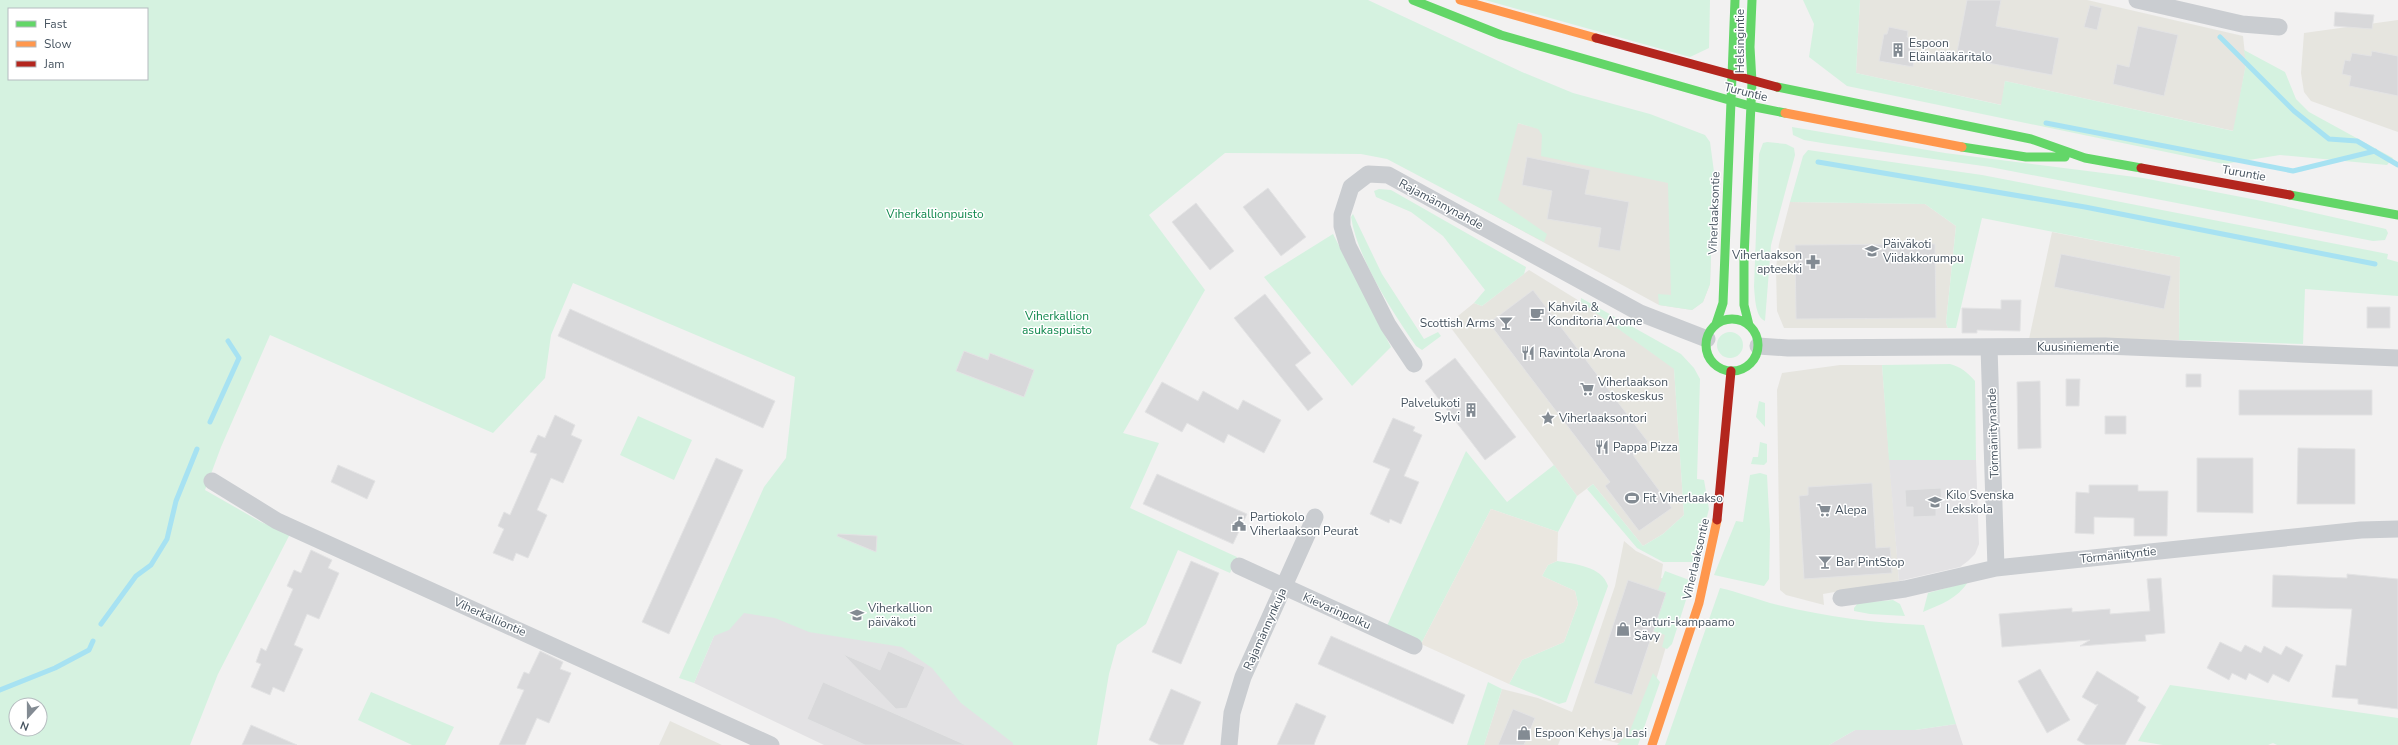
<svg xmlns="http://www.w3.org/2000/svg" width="2398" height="745" viewBox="0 0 2398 745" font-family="'Nunito Sans',sans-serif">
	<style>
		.commercial { fill: #e6e5df }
		.education { fill: #e3e2e4 }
		.green { fill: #d5f2e0; fill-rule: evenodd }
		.sand { fill: #eae7e0 }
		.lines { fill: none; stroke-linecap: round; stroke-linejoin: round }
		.stream { stroke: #a7e2f2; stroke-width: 5 }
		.building { fill: #d8d8da; stroke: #e3e3e4 }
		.street { stroke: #cacdd1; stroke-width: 17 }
		.fast { stroke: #63d668; stroke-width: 9 }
		.slow { stroke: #ff974d; stroke-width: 9 }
		.jam { stroke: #b3261e; stroke-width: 9 }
		.labels { text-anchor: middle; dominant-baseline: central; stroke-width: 3; stroke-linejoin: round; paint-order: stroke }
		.street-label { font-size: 12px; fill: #475460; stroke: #fff }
		.poi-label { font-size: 12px; fill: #475460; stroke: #fff; text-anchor: start }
		.park-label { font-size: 12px; fill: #10884d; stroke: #fff }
	</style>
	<rect width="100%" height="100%" fill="#f2f1f1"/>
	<!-- commercial -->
	<path class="commercial" d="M1860,0H2087L2243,36L2246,64L2234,131L2005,81L2002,105L1856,73Z
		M2398,20V132L2311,101L2304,92L2301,73L2304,33Z
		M1517,123L1714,172L1710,284L1703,302L1692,310L1659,305L1473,204Z
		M1790,202L1925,204L1956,226L1946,323L1948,328H1784L1777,311L1776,268L1779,244Z
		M2052,232L2180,257L2179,340L2029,339Z
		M1529,270L1581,302L1674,368L1684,515L1663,534L1643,546L1593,484L1577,496L1448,324L1474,303L1482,306Z
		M1840,365H1882L1899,581L1823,594L1824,605L1786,595L1780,590L1777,390L1782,373Z
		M1624,541L1636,551L1663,564L1661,578L1685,583L1642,727L1626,745L1564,730L1558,745H1484L1502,689L1538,698L1572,712L1615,586Z
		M670,721L722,745H659Z"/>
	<!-- education -->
	<path class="education" d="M1889,460H1976L1979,544L1975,554L1968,561L1960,567L1899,581Z
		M778,561L1077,745H824L694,683L714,636Z
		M1956,724L1963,745H1829L1855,730H1915Z"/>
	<!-- green -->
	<path class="green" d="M0,0H1368L1522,72L1573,93L1650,114L1705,135L1710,142L1714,172L1710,284L1703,302L1692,310L1659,305L1658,294L1671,295L1668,183L1541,156L1542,135L1538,129L1518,123L1498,200L1547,234L1544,242L1387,159L1361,154L1225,153L1149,215L1205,290L1123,433L1159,443L1130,508L1237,557L1230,573L1178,550L1146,624L1117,645L1109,674L1097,745H1013V743L961,703L932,668L902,647L809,632L775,618L744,613L729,630L714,636L694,683L679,678L764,487L786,458L795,377L573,283L551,335L545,378L493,433L270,335L221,447L205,490L261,522L290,534L218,674L190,745H0ZM9,9H147V79H9ZM16,705H40V729H16Z
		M1485,0H1710L1709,48L1690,57Z
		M1803,0H1860L1856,73L2001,105L2005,81L2233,131L2246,64L2244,50L2285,72L2296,99L2309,112L2393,158L2387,165L2280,155L2224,164L1847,86L1809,57L1814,24Z
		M1792,127L1945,153L2143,178L2262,201L2386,229L2388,233L2385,240L2373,241L1990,167L1828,144L1804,140L1793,135Z
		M1767,142L1786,144L1794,148L1795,155L1771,245L1765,321C1755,317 1755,296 1754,287L1759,154L1763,143Z
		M1808,150L1982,175L2388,254L2387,259L2398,262V296L2305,289L2303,344L2179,340L2180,257L1982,218L1956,328H1948L1946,323L1956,226L1925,204L1790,202L1803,156Z
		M1379,189L1391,190L1526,267L1524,274L1482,306L1474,303L1485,290L1443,236L1411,212L1376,197L1374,191Z
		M1353,214L1382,274L1424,339L1438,332L1441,336L1422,350L1416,346C1391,310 1358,259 1351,217Z
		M1333,234L1391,347L1352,386L1264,277Z
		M1581,298L1681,354L1694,368L1700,379L1697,479L1704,480L1709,509L1695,562H1663L1637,548L1587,489L1593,484L1643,546L1663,534L1684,515L1674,369L1581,302Z
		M1717 345a13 13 0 1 1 26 0a13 13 0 1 1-26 0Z
		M1950,364C1961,367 1967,372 1975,381L1976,460H1889L1882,365Z
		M1759,401L1765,403V427L1756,417Z
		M638,416L692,440L674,480L620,455Z
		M1760,442L1767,444V462L1764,465L1751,464L1753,457H1758Z
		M1466,451L1507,502L1554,465L1577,496L1558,532L1491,509L1421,644L1386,628Z
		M1760,473L1767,475L1770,531L1769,579L1764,586L1714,575L1736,521L1743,522L1750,475Z
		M1557,561C1574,564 1602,566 1608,586L1566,702L1559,704L1509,684L1522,660L1564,642L1578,604L1575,591L1542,576L1548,565Z
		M1665,571L1692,581L1672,644L1667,649L1662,647L1665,635L1653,631L1666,593L1658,590Z
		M1968,582C1958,598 1940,605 1923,612L1928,593Z
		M1720,588C1738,592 1753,598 1770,603C1821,616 1872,623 1924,625L1956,724L1915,730H1855L1829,745H1665Z
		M1893,600L1900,604L1905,616L1870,614L1854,611V608L1858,603Z
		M1653,673L1660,682L1638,745H1617L1629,733Z
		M1488,682L1502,689L1484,745H1467Z
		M2170,685L2398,718V745H2277L2273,743L2268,745H2163L2138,741Z
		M371,692L454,727L445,745H412L358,720Z"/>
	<!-- sand -->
	<path class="sand" d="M1491,509L1558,532L1557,561L1548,565L1542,576L1575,591L1578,604L1564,642L1522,660L1509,684L1421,644Z"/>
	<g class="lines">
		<!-- stream -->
		<path class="stream" d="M2220,37L2294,111L2329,139L2357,141L2398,165
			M2046,123L2293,171L2375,151
			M1818,162L2085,207L2375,264
			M210,422L239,358L228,341
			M101,624L136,576L151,565L167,539L176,501L197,449
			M0,690L55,668L89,650L93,641"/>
	</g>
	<!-- building -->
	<path class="building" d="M1967,0H2001L1996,26L2059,38L2052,75L1956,57Z
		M2090,5L2102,8L2097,30L2084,27Z
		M2335,12L2374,15L2372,29L2334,26Z
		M2138,26L2178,35L2164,96L2113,84L2117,64L2129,67Z
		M1889,27L1908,31L1907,37L1917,39L1913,67L1879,61L1884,34H1887Z
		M2372,51L2398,56V96L2349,86L2351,76L2342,74L2345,60L2350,61L2352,53L2371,56Z
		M1527,157L1590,170L1585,194L1629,202L1620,251L1598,247L1601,228L1547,219L1552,191L1522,185Z
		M1268,188L1306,237L1281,256L1243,207Z
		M1196,203L1234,251L1210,270L1172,222Z
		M1935,244L1936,318L1796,319L1795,245Z
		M2061,254L2171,276L2164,309L2054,287Z
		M1533,290L1648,442L1633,455L1672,508L1639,531L1605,486L1610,482L1489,323Z
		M1265,294L1311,353L1295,365L1323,399L1308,411L1234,318Z
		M2001,300H2021L2020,331L1977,330V333H1962V308L2001,309Z
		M2367,307H2390V328H2367Z
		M570,309L775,401L763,428L558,336Z
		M964,351L988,360L990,353L1034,370L1024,397L956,371Z
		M1455,358L1516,437L1485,460L1425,381Z
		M2186,374H2201V387H2186Z
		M2066,379H2080L2079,406H2066Z
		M2040,381L2041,448L2018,449L2017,382Z
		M1162,382L1198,401L1203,391L1238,410L1243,400L1281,420L1264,453L1228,434L1224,443L1187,423L1182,432L1145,412Z
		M2239,390H2372V415H2239Z
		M555,415L575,425L571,435L582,440L563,483L551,478L537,510L547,515L528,558L516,553L513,561L493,553L504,529L498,526L504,512L510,515L537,454L530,452L538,435L545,438Z
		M2105,416H2126V434H2105Z
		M1393,418L1415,427L1413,431L1422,435L1404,476L1419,482L1401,524L1390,519L1389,523L1370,514L1390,469L1373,462Z
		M2298,448L2355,449V504H2297Z
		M716,458L743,470L669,634L642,622Z
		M2197,458H2253V513L2197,512Z
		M338,465L375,481L367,499L331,482Z
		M1157,474L1247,514L1233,544L1143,504Z
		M1872,483L1876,548L1890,547L1892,573L1804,579L1799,496L1808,495V487Z
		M2089,485H2138V491H2168L2167,536H2134V518L2094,517V534L2075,533L2076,492L2089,493Z
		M1941,488L1942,505L1936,506V516L1913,517V507H1906L1905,490Z
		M838,534L877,536L876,552L837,536Z
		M311,550L332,560L328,568L339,573L319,619L307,614L294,645L303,649L284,692L273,687L270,695L251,687L261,664L256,662L261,648L266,651L293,589L287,586L294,570L301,573Z
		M1191,561L1219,573L1181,664L1152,652Z
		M2347,574L2398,579V709L2358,704V699L2332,697L2336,665L2346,666L2352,609L2272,607L2273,575L2347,578Z
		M2161,578L2165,633L2145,635L2146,641L2132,642L2080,646L2090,640L2002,647L1999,614L2072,608V612L2110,609V614L2150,611L2147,579Z
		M1628,580L1666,593L1632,695L1594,683Z
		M1331,636L1465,695L1453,724L1318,664Z
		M2220,642L2241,652L2245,645L2261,653L2264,646L2281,655L2286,646L2303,655L2289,682L2273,674L2268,683L2249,673L2246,680L2232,673L2229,680L2207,668Z
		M540,651L563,662L560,669L571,673L549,723L537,718L525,745H499L524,690L517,688L524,672L529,674Z
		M888,651L925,667L907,708L896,709L843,654L880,670Z
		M2040,669L2070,720L2047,733L2018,681Z
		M2097,671L2139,697L2137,701L2146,707L2125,745H2086L2077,740L2098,704L2096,705L2082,697Z
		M823,682L887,710L966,745H865L807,719Z
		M1171,689L1201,702L1183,745H1160L1149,740Z
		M1296,703L1326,716L1316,739L1314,745H1277Z
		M1513,709L1535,718L1524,745H1498Z
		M251,725L297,745H242Z"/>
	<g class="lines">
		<!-- street -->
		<path class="street" d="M2137,0L2242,24L2279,27
			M1758,346L1788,348L2105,346L2398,358
			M1989,347L1996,568
			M1414,364L1388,325L1348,246L1342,226V215L1351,187L1368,174L1388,175L1640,313L1707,339
			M212,481L277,521L771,745
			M1239,566L1414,646
			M1841,598L1905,589L1996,568L2361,530L2398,529
			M1229,745L1232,713L1243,677L1315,517"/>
		<!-- fast -->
		<path class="fast" d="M1413,0L1501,35L1750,106L1785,113
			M1777,87L2031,139L2085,158L2141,168
			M1962,147L2026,157H2065
			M2290,195L2398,215
			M1706 345a26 26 0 1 1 52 0a26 26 0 1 1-52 0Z
			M1716,324L1723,303L1735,0
			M1749,325L1744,305V258L1752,82L1750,47L1752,0"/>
		<!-- slow -->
		<path class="slow" d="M1460,0L1596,38
			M1785,113L1962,147
			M1652,745L1699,603L1717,520"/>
		<!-- jam -->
		<path class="jam" d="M1596,38L1777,87
			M2141,168L2290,195
			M1717,520L1731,371"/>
	</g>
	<!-- icons -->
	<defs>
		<symbol id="building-bare" viewBox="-9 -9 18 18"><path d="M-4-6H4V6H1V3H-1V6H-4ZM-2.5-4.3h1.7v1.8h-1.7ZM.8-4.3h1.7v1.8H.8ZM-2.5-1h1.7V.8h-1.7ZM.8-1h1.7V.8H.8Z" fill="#838b93" stroke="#fff" stroke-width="2.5" paint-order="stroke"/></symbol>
		<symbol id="school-bare" viewBox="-9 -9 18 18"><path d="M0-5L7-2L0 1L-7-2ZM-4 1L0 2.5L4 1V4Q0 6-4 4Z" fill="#838b93" stroke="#fff" stroke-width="2.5" paint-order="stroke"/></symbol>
		<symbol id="pharmacy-bare" viewBox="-9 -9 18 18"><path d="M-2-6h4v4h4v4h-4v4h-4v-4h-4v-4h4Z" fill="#838b93" stroke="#fff" stroke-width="2.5" paint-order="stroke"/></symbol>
		<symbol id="cafe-bare" viewBox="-9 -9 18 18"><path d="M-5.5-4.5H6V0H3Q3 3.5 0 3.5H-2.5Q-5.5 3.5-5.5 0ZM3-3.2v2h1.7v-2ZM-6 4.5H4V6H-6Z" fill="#838b93" stroke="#fff" stroke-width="2.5" paint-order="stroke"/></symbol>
		<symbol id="bar-bare" viewBox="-9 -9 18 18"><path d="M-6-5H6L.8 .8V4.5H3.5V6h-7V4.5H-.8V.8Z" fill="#838b93" stroke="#fff" stroke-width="2.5" paint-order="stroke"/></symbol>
		<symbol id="restaurant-bare" viewBox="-9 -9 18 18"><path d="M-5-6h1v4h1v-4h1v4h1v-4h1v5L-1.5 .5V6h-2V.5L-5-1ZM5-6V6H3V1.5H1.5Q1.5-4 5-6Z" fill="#838b93" stroke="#fff" stroke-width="2.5" paint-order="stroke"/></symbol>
		<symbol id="supermarket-bare" viewBox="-9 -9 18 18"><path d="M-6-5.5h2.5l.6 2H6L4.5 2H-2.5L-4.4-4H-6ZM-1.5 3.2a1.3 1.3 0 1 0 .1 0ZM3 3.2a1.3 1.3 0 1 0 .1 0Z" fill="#838b93" stroke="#fff" stroke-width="2.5" paint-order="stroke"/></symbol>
		<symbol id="sight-bare" viewBox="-9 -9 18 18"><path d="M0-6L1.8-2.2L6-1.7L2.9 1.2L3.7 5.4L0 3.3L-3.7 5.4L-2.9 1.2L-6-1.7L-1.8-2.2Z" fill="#838b93" stroke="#fff" stroke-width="2.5" paint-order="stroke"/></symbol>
		<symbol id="stadium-bare" viewBox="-9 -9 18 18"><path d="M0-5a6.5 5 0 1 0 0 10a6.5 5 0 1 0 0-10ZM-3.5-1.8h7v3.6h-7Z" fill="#838b93" stroke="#fff" stroke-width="2.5" paint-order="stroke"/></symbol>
		<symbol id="civic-bare" viewBox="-9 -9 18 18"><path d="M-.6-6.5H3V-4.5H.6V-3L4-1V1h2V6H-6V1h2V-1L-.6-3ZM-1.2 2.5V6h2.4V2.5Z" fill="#838b93" stroke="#fff" stroke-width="2.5" paint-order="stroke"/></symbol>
		<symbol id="shop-bare" viewBox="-9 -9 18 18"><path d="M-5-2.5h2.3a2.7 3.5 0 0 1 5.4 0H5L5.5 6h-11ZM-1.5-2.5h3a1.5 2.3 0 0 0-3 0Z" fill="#838b93" stroke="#fff" stroke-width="2.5" paint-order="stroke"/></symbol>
	</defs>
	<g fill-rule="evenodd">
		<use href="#building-bare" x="1888" y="40" width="20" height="20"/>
		<use href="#school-bare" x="1862" y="241" width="20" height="20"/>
		<use href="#pharmacy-bare" x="1803" y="252" width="20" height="20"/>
		<use href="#cafe-bare" x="1527" y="304" width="20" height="20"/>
		<use href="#bar-bare" x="1496" y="313" width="20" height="20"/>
		<use href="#restaurant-bare" x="1518" y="343" width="20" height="20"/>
		<use href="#supermarket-bare" x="1577" y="379" width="20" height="20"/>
		<use href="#building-bare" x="1461" y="400" width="20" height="20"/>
		<use href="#sight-bare" x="1538" y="408" width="20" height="20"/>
		<use href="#restaurant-bare" x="1592" y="437" width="20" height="20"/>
		<use href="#stadium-bare" x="1622" y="488" width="20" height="20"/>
		<use href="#school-bare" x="1925" y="492" width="20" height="20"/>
		<use href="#supermarket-bare" x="1814" y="500" width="20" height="20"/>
		<use href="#civic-bare" x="1229" y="514" width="20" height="20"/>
		<use href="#bar-bare" x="1815" y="552" width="20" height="20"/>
		<use href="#school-bare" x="847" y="605" width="20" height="20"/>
		<use href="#shop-bare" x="1613" y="619" width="20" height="20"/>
		<use href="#shop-bare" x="1514" y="723" width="20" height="20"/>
	</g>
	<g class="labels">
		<!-- street labels -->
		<g class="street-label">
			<text transform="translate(1740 41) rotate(-90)">Helsingintie</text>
			<text transform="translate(1746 92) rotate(14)">Turuntie</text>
			<text transform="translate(2244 173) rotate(10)">Turuntie</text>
			<text transform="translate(1441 204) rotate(28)">Rajamännynahde</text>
			<text transform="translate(1714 213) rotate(-88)">Viherlaaksontie</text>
			<text x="2078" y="347">Kuusiniementie</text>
			<text transform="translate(1993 433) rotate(-92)">Törmäniitynahde</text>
			<text transform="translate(2118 555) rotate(-6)">Törmäniityntie</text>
			<text transform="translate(1696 559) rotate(-77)">Viherlaaksontie</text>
			<text transform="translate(1337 611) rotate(24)">Kievarinpolku</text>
			<text transform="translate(490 617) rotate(24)">Viherkalliontie</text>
			<text transform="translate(1265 629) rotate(-66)">Rajamännynkuja</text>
		</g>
		<!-- poi labels -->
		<g class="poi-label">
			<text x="1909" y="43">Espoon<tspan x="1909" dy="14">Eläinlääkäritalo</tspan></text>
			<text x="1883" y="244">Päiväkoti<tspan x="1883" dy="14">Viidakkorumpu</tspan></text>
			<text x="1802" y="255" text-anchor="end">Viherlaakson<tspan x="1802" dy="14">apteekki</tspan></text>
			<text x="1548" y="307">Kahvila &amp;<tspan x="1548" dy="14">Konditoria Arome</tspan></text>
			<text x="1495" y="323" text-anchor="end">Scottish Arms</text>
			<text x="1539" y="353">Ravintola Arona</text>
			<text x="1598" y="382">Viherlaakson<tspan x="1598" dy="14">ostoskeskus</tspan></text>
			<text x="1460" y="403" text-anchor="end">Palvelukoti<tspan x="1460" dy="14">Sylvi</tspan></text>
			<text x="1559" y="418">Viherlaaksontori</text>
			<text x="1613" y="447">Pappa Pizza</text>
			<text x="1946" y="495">Kilo Svenska<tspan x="1946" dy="14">Lekskola</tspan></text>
			<text x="1643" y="498">Fit Viherlaakso</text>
			<text x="1835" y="510">Alepa</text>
			<text x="1250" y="517">Partiokolo<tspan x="1250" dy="14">Viherlaakson Peurat</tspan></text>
			<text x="1836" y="562">Bar PintStop</text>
			<text x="868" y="608">Viherkallion<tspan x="868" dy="14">päiväkoti</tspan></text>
			<text x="1634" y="622">Parturi-kampaamo<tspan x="1634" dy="14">Sävy</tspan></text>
			<text x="1535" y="733">Espoon Kehys ja Lasi</text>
		</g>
		<!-- park labels -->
		<g class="park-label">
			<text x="935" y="214">Viherkallionpuisto</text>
			<text x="1057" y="316">Viherkallion<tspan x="1057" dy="14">asukaspuisto</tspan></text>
		</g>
	</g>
	<!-- legend -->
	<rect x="8" y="8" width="140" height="72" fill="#ffffff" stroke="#b5bbbf"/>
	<rect x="16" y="21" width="20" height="6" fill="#63d668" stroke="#b5bbbf"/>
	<text x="44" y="28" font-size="12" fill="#475460">Fast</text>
	<rect x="16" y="41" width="20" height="6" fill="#ff974d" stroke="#b5bbbf"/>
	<text x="44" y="48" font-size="12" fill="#475460">Slow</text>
	<rect x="16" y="61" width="20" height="6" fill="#b3261e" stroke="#b5bbbf"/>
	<text x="44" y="68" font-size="12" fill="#475460">Jam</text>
	<!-- north arrow -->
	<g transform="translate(28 717) rotate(201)"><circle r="19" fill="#ffffff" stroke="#b5bbbf"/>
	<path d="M0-3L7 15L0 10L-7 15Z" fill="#838b93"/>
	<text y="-6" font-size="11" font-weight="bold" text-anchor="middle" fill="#475460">N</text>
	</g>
</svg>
